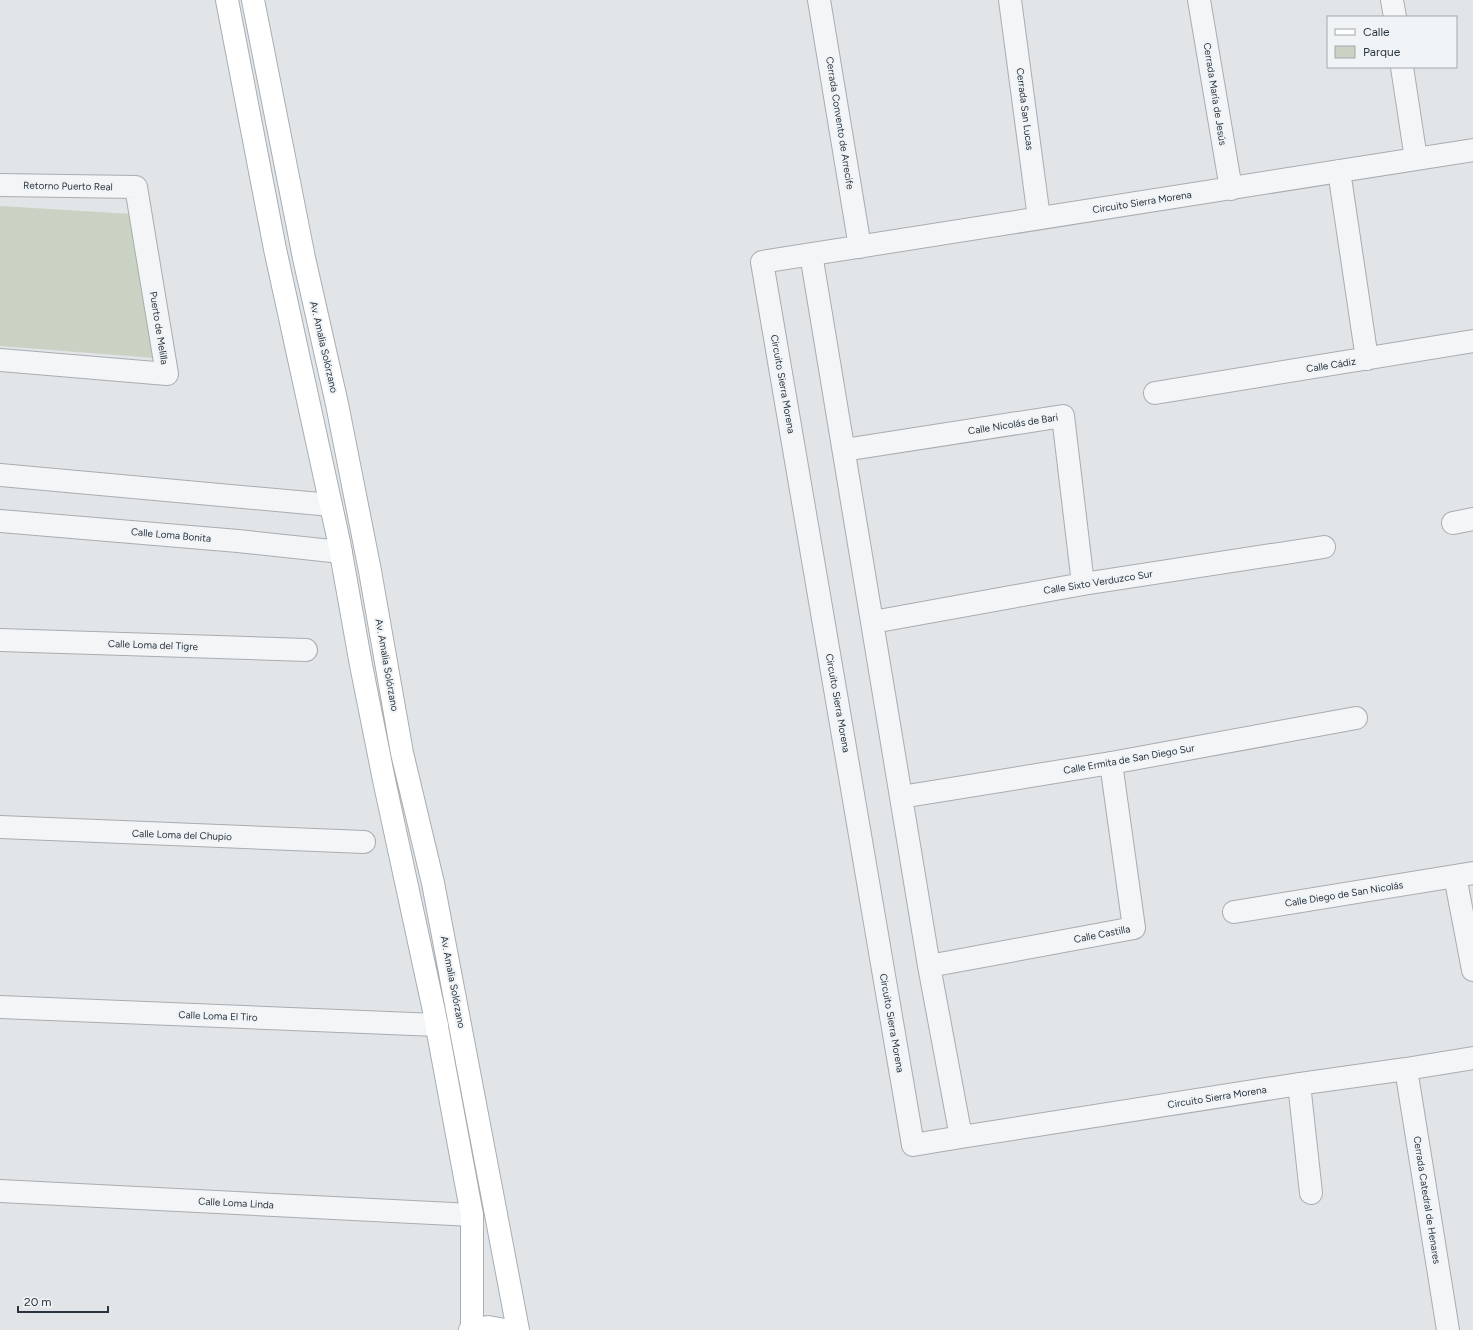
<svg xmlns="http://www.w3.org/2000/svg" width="1473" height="1330" viewBox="0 0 1473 1330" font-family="Figtree,sans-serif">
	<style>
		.green { fill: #c9d2c3 }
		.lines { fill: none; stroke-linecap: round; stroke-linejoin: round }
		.street-casing { stroke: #a7adb2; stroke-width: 24 }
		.secondary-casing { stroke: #a7adb2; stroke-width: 24 }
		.street { stroke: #f3f5f7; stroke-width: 22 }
		.secondary { stroke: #fff; stroke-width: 22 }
		.labels { text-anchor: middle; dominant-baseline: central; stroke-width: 4; stroke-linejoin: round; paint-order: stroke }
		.street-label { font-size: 10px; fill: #2b353f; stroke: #f0f4f6 }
	</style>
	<rect width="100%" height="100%" fill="#e1e5e8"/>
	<!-- green -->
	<path class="green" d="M0,206L132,214L154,358L0,346Z"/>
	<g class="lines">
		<defs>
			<path id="street" d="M819,0L860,247
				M1010,0L1039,218
				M1199,0L1231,189
				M1392,0L1395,17
				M1402,67L1416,159
				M1473,150L762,262L913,1145L961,1137L1299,1084L1406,1069L1473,1058
				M1339,171L1367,359
				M0,185L136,187L167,374L0,360
				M811,254L929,966L961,1137
				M1155,393L1473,341
				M844,450L1063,416L1083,584
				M0,475L331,505
				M0,521L238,541L341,552
				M1453,523L1473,519
				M873,622L1083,584L1324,547
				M0,640L306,650
				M901,797L1111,763L1356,718
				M0,827L364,842
				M1455,876L1473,970
				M1234,912L1473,873
				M929,966L1134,928L1111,763
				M0,1007L437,1025
				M1406,1069L1448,1330
				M1299,1084L1311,1193
				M0,1191L472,1215"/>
			<path id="secondary" d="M227,0L275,249L339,542L361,665L384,780L434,1011L472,1215V1329
				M253,0L304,258L337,404L370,571L402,753L433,883L518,1330
				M470,1330L488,1327L505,1330"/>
		</defs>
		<!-- street casing -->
		<use href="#street" class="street-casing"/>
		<!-- secondary casing -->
		<use href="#secondary" class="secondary-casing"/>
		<!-- street -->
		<use href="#street" class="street"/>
		<!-- secondary -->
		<use href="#secondary" class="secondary"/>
	</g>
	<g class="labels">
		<!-- street labels -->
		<g class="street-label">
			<text transform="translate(1215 94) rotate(81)">Cerrada María de Jesús</text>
			<text transform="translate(1025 109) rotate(83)">Cerrada San Lucas</text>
			<text transform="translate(840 123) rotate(81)">Cerrada Convento de Arrecife</text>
			<text transform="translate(68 186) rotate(1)">Retorno Puerto Real</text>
			<text transform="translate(1142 202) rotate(-9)">Circuito Sierra Morena</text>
			<text transform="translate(159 328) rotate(81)">Puerto de Melilla</text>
			<text transform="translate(324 347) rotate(77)">Av. Amalia Solórzano</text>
			<text transform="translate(1331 365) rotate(-9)">Calle Cádiz</text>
			<text transform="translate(783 384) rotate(80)">Circuito Sierra Morena</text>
			<text transform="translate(1013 424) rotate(-9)">Calle Nicolás de Bari</text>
			<text transform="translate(171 535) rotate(5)">Calle Loma Bonita</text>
			<text transform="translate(1098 582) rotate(-9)">Calle Sixto Verduzco Sur</text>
			<text transform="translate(153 645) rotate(2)">Calle Loma del Tigre</text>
			<text transform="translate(387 665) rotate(80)">Av. Amalia Solórzano</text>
			<text transform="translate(838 703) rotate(80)">Circuito Sierra Morena</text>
			<text transform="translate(1129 759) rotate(-10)">Calle Ermita de San Diego Sur</text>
			<text transform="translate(182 835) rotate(2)">Calle Loma del Chupio</text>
			<text transform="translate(1344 894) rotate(-9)">Calle Diego de San Nicolás</text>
			<text transform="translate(1102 934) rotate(-11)">Calle Castilla</text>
			<text transform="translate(453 982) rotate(79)">Av. Amalia Solórzano</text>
			<text transform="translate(218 1016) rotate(2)">Calle Loma El Tiro</text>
			<text transform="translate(892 1023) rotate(80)">Circuito Sierra Morena</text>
			<text transform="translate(1217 1097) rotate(-9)">Circuito Sierra Morena</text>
			<text transform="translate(1427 1200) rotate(81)">Cerrada Catedral de Henares</text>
			<text transform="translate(236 1203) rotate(3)">Calle Loma Linda</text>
		</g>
	</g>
	<!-- legend -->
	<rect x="1327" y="16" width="130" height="52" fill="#f0f4f6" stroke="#a1a8ad"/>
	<rect x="1335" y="29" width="20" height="6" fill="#ffffff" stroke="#a1a8ad"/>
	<text x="1363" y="36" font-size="12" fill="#2b353f">Calle</text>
	<rect x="1335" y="46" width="20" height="12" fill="#c9d2c3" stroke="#a1a8ad"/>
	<text x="1363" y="56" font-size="12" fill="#2b353f">Parque</text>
	<!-- scale -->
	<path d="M18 1306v6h90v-6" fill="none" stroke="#2b353f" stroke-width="2"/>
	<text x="24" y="1306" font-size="12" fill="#2b353f" stroke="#f0f4f6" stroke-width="3" paint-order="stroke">20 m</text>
</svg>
